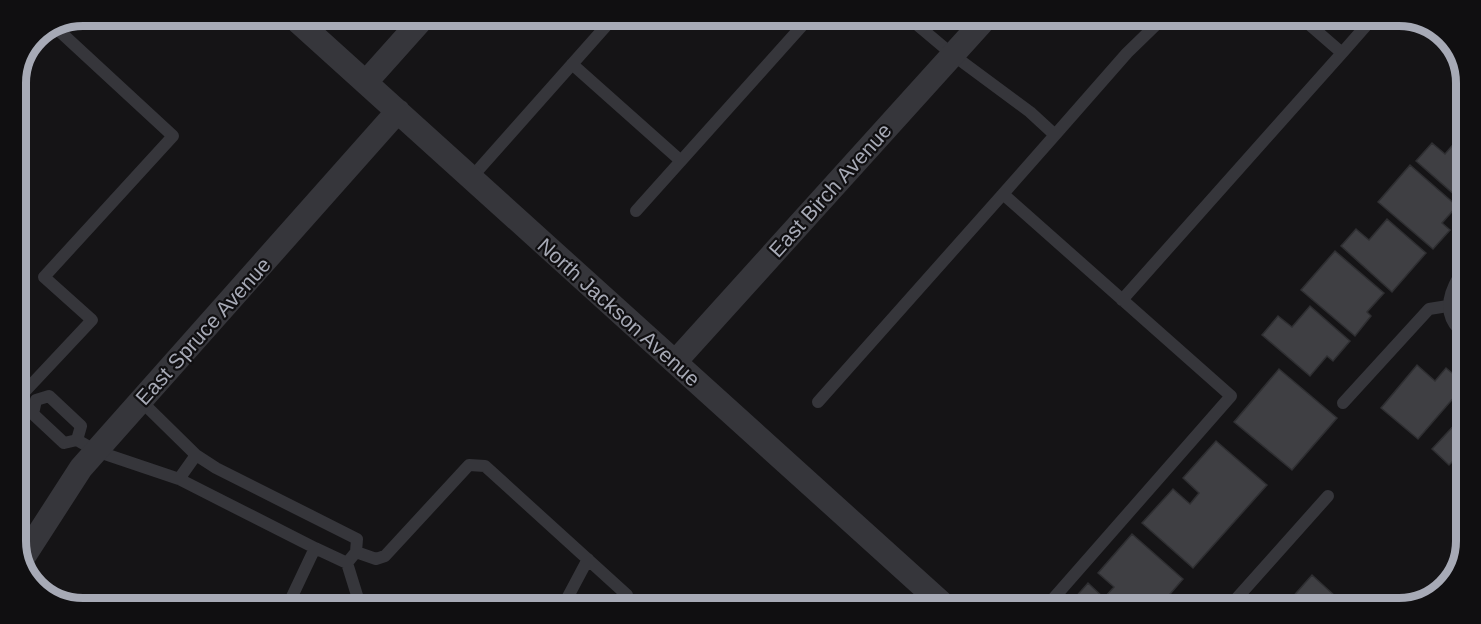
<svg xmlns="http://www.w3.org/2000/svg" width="1481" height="624" viewBox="0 0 1481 624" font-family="Arial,sans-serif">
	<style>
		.building { fill: #3f3f43; stroke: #2f2f32; stroke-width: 1.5 }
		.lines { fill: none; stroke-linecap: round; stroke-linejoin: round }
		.lane { stroke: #36363b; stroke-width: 12 }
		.street { stroke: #36363b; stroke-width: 24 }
		.labels { text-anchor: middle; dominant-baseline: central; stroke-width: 4.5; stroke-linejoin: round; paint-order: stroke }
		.street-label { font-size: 21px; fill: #a7aab6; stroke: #100f11 }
		.rim { fill: none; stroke: #a7aab6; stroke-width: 8 }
	</style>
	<rect width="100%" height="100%" fill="#151416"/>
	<!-- building -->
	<path class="building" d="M1463,133L1465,135L1464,203L1416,161L1432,143L1445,154Z
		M1410,165L1457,206L1442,223L1450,230L1433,249L1378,202Z
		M1387,219L1426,253L1392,292L1341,246L1356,229L1369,240Z
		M1335,251L1384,293L1367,312L1371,316L1355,336L1301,290Z
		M1310,306L1350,341L1333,361L1327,356L1310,376L1262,335L1278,316L1292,327Z
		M1417,365L1435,381L1446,368L1463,382V387L1418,439L1381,408Z
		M1279,369L1337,418L1292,470L1234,422Z
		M1462,417V472L1452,462L1449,465L1432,449Z
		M1216,441L1267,485L1193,568L1142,523L1173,489L1190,504L1199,493L1183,478Z
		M1132,534L1183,579L1158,608H1066L1088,583L1104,598L1114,587L1098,573Z
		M1312,575L1346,606L1344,609H1282Z"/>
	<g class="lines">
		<!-- lane -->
		<path class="lane" d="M909,18L953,55L1030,112L1055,135L1003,194L1231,396L1045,608
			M1304,20L1342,53L1371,20
			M572,64L681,161
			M1055,135L1127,53L1162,19
			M471,178L614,17
			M636,211L809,18
			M1122,300L1342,53
			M36,400L33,414L64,443L77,440L96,451L179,479L315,548L347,563L356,552L357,539L216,468L196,455L141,401
			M36,400L49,396L81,426L77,440
			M15,402L92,320L44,277L173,136L55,27
			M818,402L1003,194
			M1343,403L1429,309L1454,305
			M179,479L196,455
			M356,552L376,559L385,556L469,465L485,466L627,595L629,606
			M347,563L360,605
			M288,605L315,548
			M563,606L588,559
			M1228,608L1328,496"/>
		<!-- street -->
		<path class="street" d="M292,16L946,607
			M366,82L425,16
			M1463,325C1450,311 1455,295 1464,280
			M675,362L986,18
			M21,561L81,468L398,111"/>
	</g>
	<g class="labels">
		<!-- street labels -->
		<g class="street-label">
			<text transform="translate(830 190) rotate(-48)">East Birch Avenue</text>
			<text transform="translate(619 312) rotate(42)">North Jackson Avenue</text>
			<text transform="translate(203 331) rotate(-48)">East Spruce Avenue</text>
		</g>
	</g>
	<!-- crop -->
	<path d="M0 0H1481V624H0ZM83 26H1399A57 57 0 0 1 1456 83V541A57 57 0 0 1 1399 598H83A57 57 0 0 1 26 541V83A57 57 0 0 1 83 26Z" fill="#100f11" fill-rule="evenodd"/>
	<path class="rim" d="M83 26H1399A57 57 0 0 1 1456 83V541A57 57 0 0 1 1399 598H83A57 57 0 0 1 26 541V83A57 57 0 0 1 83 26Z"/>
</svg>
